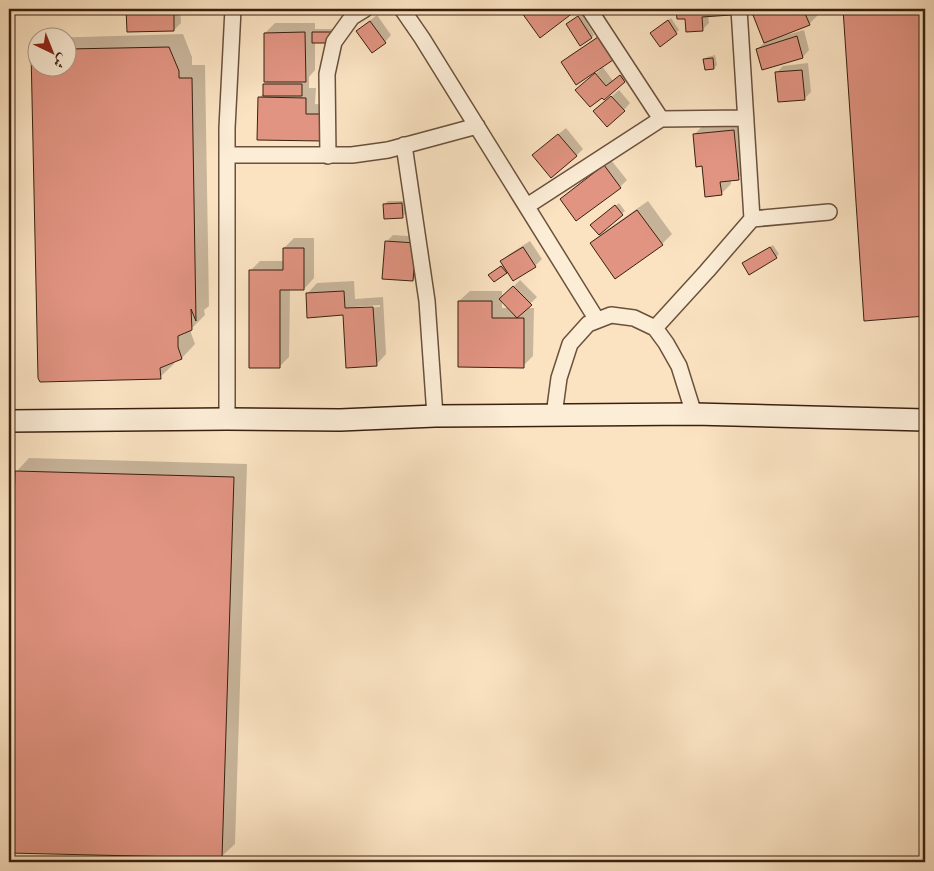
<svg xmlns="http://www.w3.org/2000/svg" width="934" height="871" viewBox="0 0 934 871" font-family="'EB Garamond',Amiri,serif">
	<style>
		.shadow { fill: #0003; fill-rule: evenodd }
		.building { fill: #e19482; stroke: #39200f }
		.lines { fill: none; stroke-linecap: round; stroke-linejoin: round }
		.street-casing { stroke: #6a513c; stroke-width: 18 }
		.secondary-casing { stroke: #39200f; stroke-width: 24 }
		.street { stroke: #fcedd7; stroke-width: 15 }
		.secondary { stroke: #fcedd7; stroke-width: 21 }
	</style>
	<rect width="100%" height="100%" fill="#fbe3c2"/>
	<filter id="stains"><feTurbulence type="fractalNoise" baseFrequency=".004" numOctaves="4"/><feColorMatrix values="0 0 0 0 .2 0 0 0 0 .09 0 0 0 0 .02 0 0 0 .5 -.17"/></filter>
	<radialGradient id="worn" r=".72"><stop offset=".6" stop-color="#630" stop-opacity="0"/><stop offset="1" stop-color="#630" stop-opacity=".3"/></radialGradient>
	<!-- shadow -->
	<path class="shadow" d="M128,9H180L181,23L174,30H128Z
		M677,9H735L730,14L708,15L709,23L702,30L686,17H678Z
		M761,9H817L819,14L809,24L782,35L783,36L804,30L809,50L803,57L757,49L765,42L755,15Z
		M844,9H925V315L865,319Z
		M582,14L594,35L591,38L571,21Z
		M377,15L391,35L385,42L357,31L364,25Z
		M671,18L679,30L660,45L655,31Z
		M275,23H315V29H334V39L315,42V70L309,77V88H316L315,104L332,105L331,130L259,98L264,93V84L267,81L265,33Z
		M605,32L619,53L612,59L602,66L613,81L627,70L631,75L604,98L584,84L601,69L600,68L562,62L569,56Z
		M183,34L192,57V65H205L209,306L204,310L205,315L191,329V333L195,344L182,358L173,361L174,364L160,377L41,380L32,51L38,46V68H68V38H47Z
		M715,55L717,65L714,68L704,60L707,57Z
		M808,63L811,92L804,99L777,72L783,66Z
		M619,90L630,103L624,110L602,105Z
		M744,120L749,168L738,178L731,179V184L721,194L703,165L694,135L704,124Z
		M566,128L583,149L576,156L540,149Z
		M611,160L627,180L620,187L561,199L568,193Z
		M388,201H405V214L402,217L385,204Z
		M648,201L672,234L662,244H592L600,235L592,225L619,203L625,211L600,232L601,234Z
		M393,235L422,237L419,273L413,280L387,241Z
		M294,238H314V278L304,289H290L289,357L279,367L250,271L260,261H284V248Z
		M530,241L542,259L535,266L507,271L506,272H493L503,264L502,262L508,255Z
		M773,245L779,254L776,257L747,261Z
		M520,280L537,297L526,308H534L533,356L523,366L459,301L470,291H502V298ZM502,301L509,308H502Z
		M354,281L355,299L383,297L386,354L376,365L344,314L307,294L317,283ZM380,305V307L353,309V307Z
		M29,458L247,464L235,844L221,857L9,851V704L16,472Z"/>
	<!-- building -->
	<path class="building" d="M126,9H174V31L127,32Z
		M528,9H578L540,38L522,13Z
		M676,9H730L731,15L702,17L703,31L686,32L685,19H677Z
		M762,9H803L810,25L764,43L753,15L763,11Z
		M843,9H925V316L864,321Z
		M578,16L592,38L580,46L566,24Z
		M668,20L677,34L660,47L650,33Z
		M370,21L386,43L372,53L356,31Z
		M305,32L306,82H264V33Z
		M312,32H331V43H312Z
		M797,36L803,58L762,70L756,49Z
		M598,37L613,60L576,85L561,62Z
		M169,47L179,71V78H192L196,321L191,309L192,330L178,336V347L182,359L160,368L161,379L40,382L38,378L31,51L38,50V68H68V49Z
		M713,58L714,69L705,70L703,59Z
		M802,70L805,100L778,102L775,72Z
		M595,73L606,86L620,75L625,82L604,100L602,98L590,107L575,90Z
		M263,84H302V96H263Z
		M611,96L625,111L607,127L593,111Z
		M258,97L306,98V114H323L322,141L257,140Z
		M734,130L739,180L720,182L722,195L705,197L702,166L696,167L693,134Z
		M558,134L577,156L551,178L532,155Z
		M604,165L621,188L576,221L560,199Z
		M402,203L403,218L384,219L383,204Z
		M615,205L623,215L599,235L590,225Z
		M637,210L663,245L615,279L590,243Z
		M385,241L416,243L413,281L382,279Z
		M523,247L536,267L513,281L500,261Z
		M770,247L777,258L749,275L742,263Z
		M283,248H304V290H280V368H249V270H283Z
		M501,266L507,273L494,282L488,275Z
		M513,286L532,305L517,318L499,299Z
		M344,291L345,308L373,307L377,366L346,368L343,315L307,318L306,293Z
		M458,301H492V318H524V368L458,367Z
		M15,471L234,477L222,858L9,853V664Z"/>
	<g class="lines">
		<defs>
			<path id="street" d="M402,9L422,38L597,320
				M589,9L661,119
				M739,9L752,219
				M404,145L427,301L435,416
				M227,155H352L388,150L477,126
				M328,156L327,74L334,42L352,17L365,9
				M527,206L661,119L746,118
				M655,328L707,271L752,219L829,212
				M554,415L559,378L570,344L588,324L611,315L634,318L655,328L666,343L679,366L694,414
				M227,419V128L233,9"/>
			<path id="secondary" d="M9,421L227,419L340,420L435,416L694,414L925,420"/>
		</defs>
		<!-- street casing -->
		<use href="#street" class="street-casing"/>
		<!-- secondary casing -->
		<use href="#secondary" class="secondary-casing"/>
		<!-- street -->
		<use href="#street" class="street"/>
		<!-- secondary -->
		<use href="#secondary" class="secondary"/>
	</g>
	<!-- margin -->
	<rect width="934" height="871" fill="none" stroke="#fbe3c2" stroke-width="30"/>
	<rect x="10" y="10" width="914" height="851" fill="none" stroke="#39200f" stroke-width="2.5"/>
	<rect x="15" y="15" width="904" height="841" fill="none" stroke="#39200f"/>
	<!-- north arrow -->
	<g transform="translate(52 52) rotate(137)"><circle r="24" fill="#fcedd7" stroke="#ae9b87"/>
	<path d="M0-4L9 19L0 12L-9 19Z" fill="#8f2418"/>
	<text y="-8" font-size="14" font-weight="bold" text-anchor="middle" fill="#39200f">ش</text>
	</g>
	<rect width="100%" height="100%" filter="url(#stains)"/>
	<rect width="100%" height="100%" fill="url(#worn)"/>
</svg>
